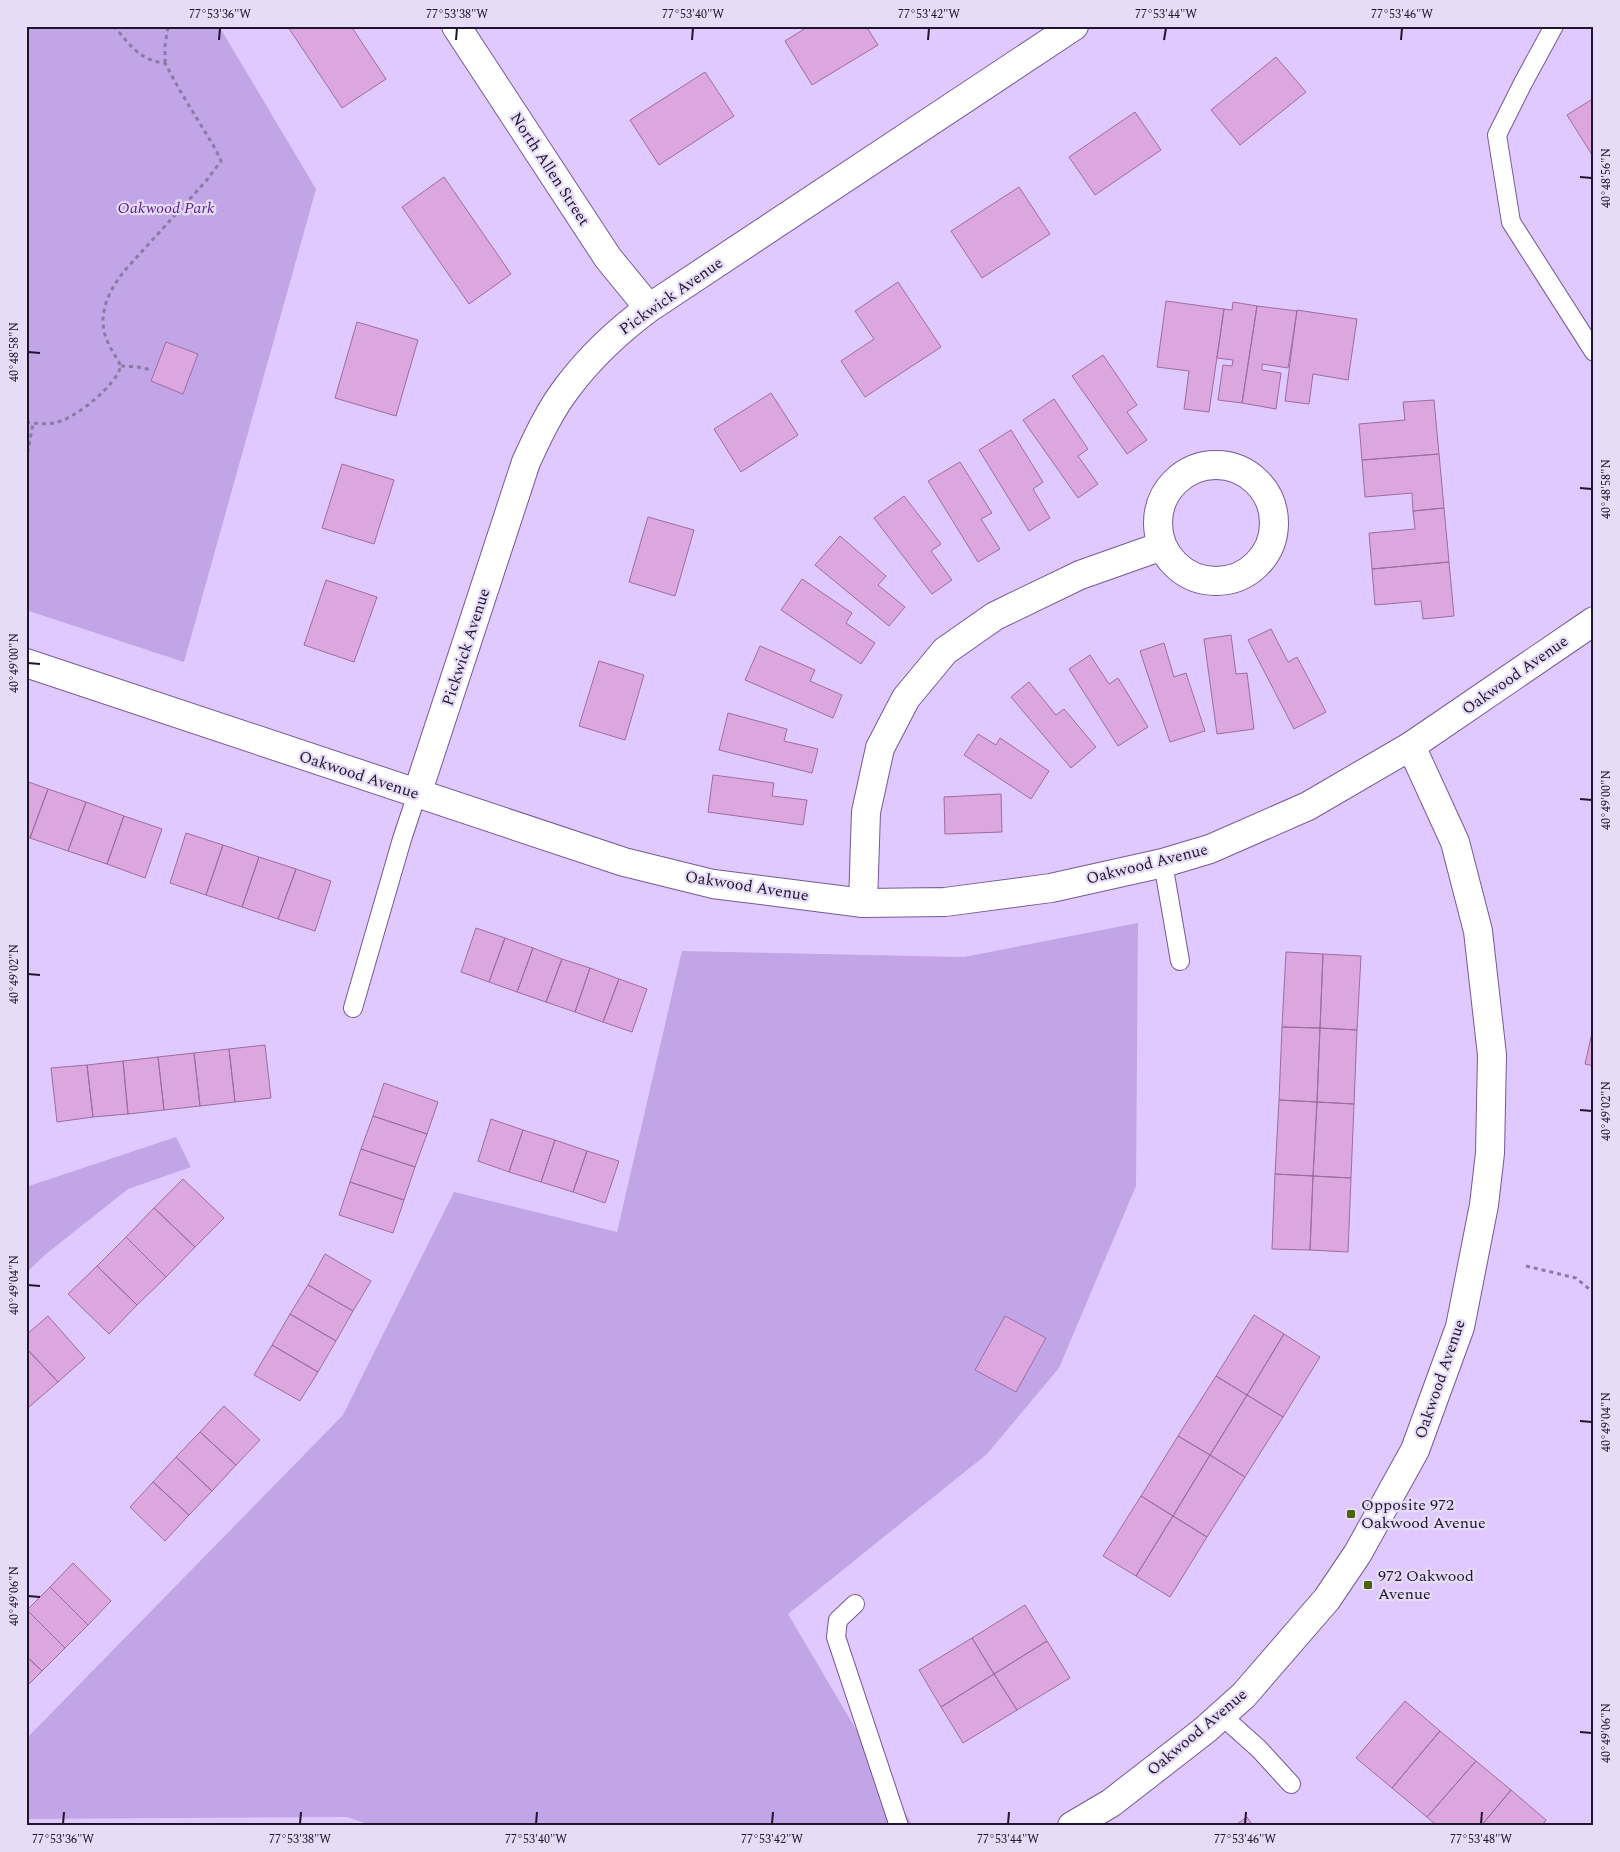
<svg xmlns="http://www.w3.org/2000/svg" width="1620" height="1852" viewBox="0 0 1620 1852" font-family="Spectral,serif">
	<style>
		.green { fill: #c2a5e7 }
		.building { fill: #dba7de; stroke: #9d6da0 }
		.lines { fill: none; stroke-linecap: round; stroke-linejoin: round }
		.lane-casing { stroke: #755a95; stroke-width: 20 }
		.street-casing { stroke: #755a95; stroke-width: 30 }
		.secondary-casing { stroke: #755a95; stroke-width: 30 }
		.path { stroke: #8b7aa2; stroke-width: 3; stroke-dasharray: 4 4; stroke-linecap: butt }
		.lane { stroke: #fff; stroke-width: 18 }
		.street { stroke: #fff; stroke-width: 28 }
		.secondary { stroke: #fff; stroke-width: 28 }
		.ticks { fill: none; stroke: #20152d; stroke-width: 2 }
		.poi-dot { fill: #4b620f; stroke: #e7dcf7; stroke-width: 2 }
		.labels { text-anchor: middle; dominant-baseline: central; stroke-width: 4.5; stroke-linejoin: round; paint-order: stroke }
		.street-label { font-size: 16px; fill: #20152d; stroke: #e7dcf7 }
		.park-label { font-size: 16px; font-style: italic; fill: #591c8a; stroke: #e7dcf7 }
		.poi-label { font-size: 16px; fill: #20152d; stroke: #e7dcf7; text-anchor: start }
		.neatline { fill: none; stroke: #20152d; stroke-width: 2 }
		.ticks-label { font-size: 12px; text-anchor: middle; fill: #20152d }
	</style>
	<rect width="100%" height="100%" fill="#e0c9fe"/>
	<!-- green -->
	<path class="green" d="M26,26H219L316,189L184,662L26,610Z
		M1138,923L1136,1186L1059,1368L987,1454L788,1614L913,1826H373L347,1817L26,1819V1739L343,1415L454,1192L617,1232L682,951L964,957Z
		M176,1137L191,1167L128,1189L46,1254L26,1273V1187Z"/>
	<!-- building -->
	<path class="building" d="M351,26L386,79L342,108L288,27Z
		M809,26H866L878,45L812,85L785,41Z
		M1276,57L1306,92L1240,145L1211,110Z
		M705,72L734,116L659,165L630,120Z
		M1594,98V158L1567,115Z
		M1135,112L1161,150L1095,195L1069,157Z
		M444,177L511,274L469,304L402,207Z
		M1019,187L1050,234L982,278L951,231Z
		M898,282L941,347L865,397L841,361L874,339L855,311Z
		M1166,301L1224,309L1209,412L1184,409L1189,371L1157,367Z
		M1233,302L1257,306L1242,403L1218,400L1223,365L1232,366L1233,360L1217,358L1224,309L1232,310Z
		M1257,306L1297,311L1288,368L1262,364V370L1281,373L1276,409L1242,403Z
		M1297,310L1357,319L1348,380L1313,374L1309,404L1285,401Z
		M357,322L418,340L396,416L335,398Z
		M166,342L198,354L183,394L151,381Z
		M1103,355L1137,405L1127,412L1147,440L1127,454L1072,376Z
		M771,393L798,435L741,472L714,429Z
		M1054,399L1088,449L1078,456L1098,484L1078,498L1023,420Z
		M1434,400L1439,454L1362,460L1359,424L1405,420L1403,402Z
		M1011,430L1043,482L1033,489L1050,518L1029,531L979,450Z
		M1439,454L1444,508L1413,511L1412,493L1365,497L1362,460Z
		M960,462L992,513L981,519L1000,549L978,562L928,481Z
		M342,464L394,480L374,544L322,528Z
		M904,496L941,544L931,551L952,580L932,594L874,518Z
		M1444,508L1449,562L1372,569L1369,533L1415,529L1413,511Z
		M648,517L694,530L675,596L629,582Z
		M840,536L886,576L878,585L905,607L889,626L815,565Z
		M1449,562L1454,616L1423,619L1421,601L1375,605L1372,569Z
		M802,579L852,613L846,623L875,643L861,664L781,610Z
		M326,580L377,597L354,662L304,645Z
		M1271,629L1288,662L1297,657L1326,712L1294,729L1248,640Z
		M1231,635L1236,674L1247,673L1254,729L1217,734L1204,639Z
		M1164,643L1174,677L1186,673L1205,731L1170,742L1140,651Z
		M760,646L815,670L810,681L842,695L833,718L745,680Z
		M1090,655L1109,684L1118,678L1148,727L1118,746L1069,669Z
		M599,661L644,675L625,740L579,726Z
		M1029,682L1056,715L1064,709L1096,747L1071,768L1011,697Z
		M728,713L787,729L784,741L818,749L812,773L719,750Z
		M978,734L996,745L1000,738L1049,771L1031,799L964,755Z
		M713,775L774,783L772,796L807,800L803,825L708,812Z
		M26,781L48,789L30,838L26,836Z
		M48,789L86,802L68,851L30,838Z
		M1001,794L1002,832L945,834L944,797Z
		M86,802L124,816L107,864L68,851Z
		M124,816L162,829L145,878L107,864Z
		M186,833L223,845L206,895L170,883Z
		M223,845L259,857L242,907L206,895Z
		M259,857L296,869L278,919L242,907Z
		M296,869L331,881L315,931L278,919Z
		M476,928L505,938L489,982L461,972Z
		M505,938L533,948L517,992L489,982Z
		M533,948L562,959L546,1002L517,992Z
		M1286,952L1323,954L1320,1028L1282,1027Z
		M1323,954L1361,956L1357,1030L1320,1028Z
		M562,959L590,968L575,1012L546,1002Z
		M590,968L619,979L603,1022L575,1012Z
		M619,979L647,989L632,1032L603,1022Z
		M1594,1024V1066L1585,1064Z
		M1282,1027L1320,1028L1317,1102L1279,1100Z
		M1320,1028L1357,1030L1354,1104L1317,1102Z
		M265,1045L271,1098L235,1102L229,1049Z
		M229,1049L235,1102L200,1106L194,1053Z
		M194,1053L200,1106L164,1110L158,1057Z
		M158,1057L164,1110L128,1114L123,1061Z
		M123,1061L128,1114L93,1117L87,1065Z
		M87,1065L93,1117L57,1122L51,1068Z
		M384,1083L438,1102L427,1134L373,1116Z
		M1279,1100L1317,1102L1313,1176L1275,1174Z
		M1317,1102L1354,1104L1351,1178L1313,1176Z
		M373,1116L427,1134L415,1167L361,1149Z
		M491,1119L523,1130L509,1172L478,1161Z
		M523,1130L555,1140L541,1182L509,1172Z
		M555,1140L587,1151L573,1192L541,1182Z
		M361,1149L415,1167L404,1200L350,1182Z
		M587,1151L619,1161L605,1203L573,1192Z
		M1275,1174L1313,1176L1310,1250L1272,1249Z
		M1313,1176L1351,1178L1348,1252L1310,1250Z
		M183,1179L224,1218L195,1247L154,1208Z
		M350,1182L404,1200L393,1233L339,1215Z
		M154,1208L195,1247L166,1277L126,1237Z
		M126,1237L166,1277L137,1305L97,1266Z
		M325,1254L371,1281L353,1311L308,1285Z
		M97,1266L137,1305L109,1334L68,1294Z
		M308,1285L353,1311L336,1341L290,1314Z
		M290,1314L336,1341L318,1372L272,1345Z
		M1254,1315L1284,1334L1247,1395L1216,1376Z
		M48,1316L85,1358L58,1382L26,1348V1335Z
		M1005,1316L1046,1338L1016,1392L975,1370Z
		M1284,1334L1320,1357L1283,1417L1247,1395Z
		M272,1345L318,1372L300,1401L254,1375Z
		M26,1348L58,1382L29,1407L26,1403Z
		M1216,1376L1247,1395L1210,1455L1178,1436Z
		M1247,1395L1283,1417L1245,1477L1210,1455Z
		M224,1406L260,1440L236,1465L200,1432Z
		M200,1432L236,1465L212,1491L176,1457Z
		M1178,1436L1210,1455L1173,1516L1141,1496Z
		M1210,1455L1245,1477L1207,1537L1173,1516Z
		M176,1457L212,1491L189,1515L153,1482Z
		M153,1482L189,1515L165,1541L130,1507Z
		M1141,1496L1173,1516L1136,1576L1103,1556Z
		M1173,1516L1207,1537L1170,1597L1136,1576Z
		M73,1563L111,1601L88,1625L50,1587Z
		M50,1587L88,1625L65,1648L27,1610Z
		M1025,1605L1047,1641L994,1674L972,1638Z
		M27,1610L65,1648L42,1671L26,1656Z
		M972,1638L994,1674L941,1707L919,1670Z
		M1047,1641L1070,1678L1017,1710L994,1674Z
		M26,1656L42,1671L26,1687Z
		M994,1674L1017,1710L963,1743L941,1707Z
		M1405,1701L1440,1731L1392,1788L1356,1758Z
		M1440,1731L1476,1761L1427,1817L1392,1788Z
		M1476,1761L1511,1790L1481,1826H1437L1427,1817Z
		M1511,1790L1546,1820L1542,1826H1481Z
		M1247,1817L1253,1826H1234Z"/>
	<g class="lines">
		<defs>
			<path id="lane" d="M1554,26L1523,83L1497,135L1511,222L1594,352
				M1163,863L1180,961
				M353,1008L402,839L417,794
				M855,1604L838,1620L836,1637L899,1826
				M1221,1715L1259,1749L1291,1784"/>
			<path id="street" d="M456,26L608,258L649,308
				M1158 523a58 58 0 1 1 116 0a58 58 0 1 1-116 0Z
				M417,794L526,462C538,436 550,410 567,388C590,357 618,331 649,308L1074,26
				M863,903L866,812L880,748L906,698L945,651L995,616L1080,575L1162,546
				M1072,1826L1111,1803L1205,1730L1244,1695L1327,1599L1358,1553L1415,1450L1460,1327L1484,1205L1490,1153L1492,1055L1478,931L1455,842L1411,746"/>
			<path id="secondary" d="M26,663L624,862L713,884L863,903L945,902L1051,888L1163,863L1210,849L1308,806L1411,746L1594,621"/>
		</defs>
		<!-- lane casing -->
		<use href="#lane" class="lane-casing"/>
		<!-- street casing -->
		<use href="#street" class="street-casing"/>
		<!-- secondary casing -->
		<use href="#secondary" class="secondary-casing"/>
		<!-- path -->
		<path class="path" d="M165,63V46L168,26
			M121,366L138,367L152,370
			M26,422C38,424 50,425 61,421C80,414 115,386 121,366C116,357 110,348 106,338C97,313 110,288 126,269L206,181L221,161L216,150L179,89L165,63C140,61 129,44 114,26
			M26,461L33,424
			M1526,1266L1576,1278L1594,1293"/>
		<!-- lane -->
		<use href="#lane" class="lane"/>
		<!-- street -->
		<use href="#street" class="street"/>
		<!-- secondary -->
		<use href="#secondary" class="secondary"/>
	</g>
	<!-- ticks -->
	<path class="ticks" d="M219,40L220,28M456,40L457,28M692,40L693,28M928,40L929,28M1164,40L1166,28M1401,40L1402,28M1580,177L1592,178M28,352L40,353M1580,488L1592,489M28,663L40,664M1580,799L1592,800M28,974L40,975M1580,1110L1592,1111M28,1285L40,1286M1580,1421L1592,1422M28,1596L40,1597M1580,1732L1592,1733M63,1824L64,1812M300,1824L301,1812M536,1824L537,1812M772,1824L773,1812M1008,1824L1009,1812M1245,1824L1246,1812M1481,1824L1482,1812"/>
	<!-- markers -->
	<g class="poi-dot">
		<rect x="1346" y="1509" width="10" height="10" rx="2.5"/>
		<rect x="1363" y="1580" width="10" height="10" rx="2.5"/>
	</g>
	<g class="labels">
		<!-- street labels -->
		<g class="street-label">
			<text transform="translate(550 169) rotate(57)">North Allen Street</text>
			<text transform="translate(671 296) rotate(-35)">Pickwick Avenue</text>
			<text transform="translate(466 647) rotate(-72)">Pickwick Avenue</text>
			<text transform="translate(1515 675) rotate(-35)">Oakwood Avenue</text>
			<text transform="translate(359 775) rotate(18)">Oakwood Avenue</text>
			<text transform="translate(1147 864) rotate(-14)">Oakwood Avenue</text>
			<text transform="translate(747 886) rotate(9)">Oakwood Avenue</text>
			<text transform="translate(1440 1379) rotate(-71)">Oakwood Avenue</text>
			<text transform="translate(1197 1732) rotate(-40)">Oakwood Avenue</text>
		</g>
		<!-- park labels -->
		<g class="park-label">
			<text x="166" y="208">Oakwood Park</text>
		</g>
		<!-- poi labels -->
		<g class="poi-label">
			<text x="1361" y="1505">Opposite 972<tspan x="1361" dy="18">Oakwood Avenue</tspan></text>
			<text x="1378" y="1576">972 Oakwood<tspan x="1378" dy="18">Avenue</tspan></text>
		</g>
	</g>
	<!-- border -->
	<rect width="1620" height="1852" fill="none" stroke="#e7dcf7" stroke-width="55"/>
	<rect x="28" y="28" width="1564" height="1796" class="neatline"/>
	<g class="ticks-label">
		<text x="220" y="18">77°53'36"W</text>
		<text x="457" y="18">77°53'38"W</text>
		<text x="693" y="18">77°53'40"W</text>
		<text x="929" y="18">77°53'42"W</text>
		<text x="1166" y="18">77°53'44"W</text>
		<text x="1402" y="18">77°53'46"W</text>
		<text transform="translate(1606 178) rotate(-90)" y="4">40°48'56"N</text>
		<text transform="translate(14 352) rotate(-90)" y="4">40°48'58"N</text>
		<text transform="translate(1606 489) rotate(-90)" y="4">40°48'58"N</text>
		<text transform="translate(14 663) rotate(-90)" y="4">40°49'00"N</text>
		<text transform="translate(1606 800) rotate(-90)" y="4">40°49'00"N</text>
		<text transform="translate(14 974) rotate(-90)" y="4">40°49'02"N</text>
		<text transform="translate(1606 1111) rotate(-90)" y="4">40°49'02"N</text>
		<text transform="translate(14 1285) rotate(-90)" y="4">40°49'04"N</text>
		<text transform="translate(1606 1422) rotate(-90)" y="4">40°49'04"N</text>
		<text transform="translate(14 1596) rotate(-90)" y="4">40°49'06"N</text>
		<text transform="translate(1606 1733) rotate(-90)" y="4">40°49'06"N</text>
		<text x="63" y="1843">77°53'36"W</text>
		<text x="300" y="1843">77°53'38"W</text>
		<text x="536" y="1843">77°53'40"W</text>
		<text x="772" y="1843">77°53'42"W</text>
		<text x="1008" y="1843">77°53'44"W</text>
		<text x="1245" y="1843">77°53'46"W</text>
		<text x="1481" y="1843">77°53'48"W</text>
	</g>
</svg>
